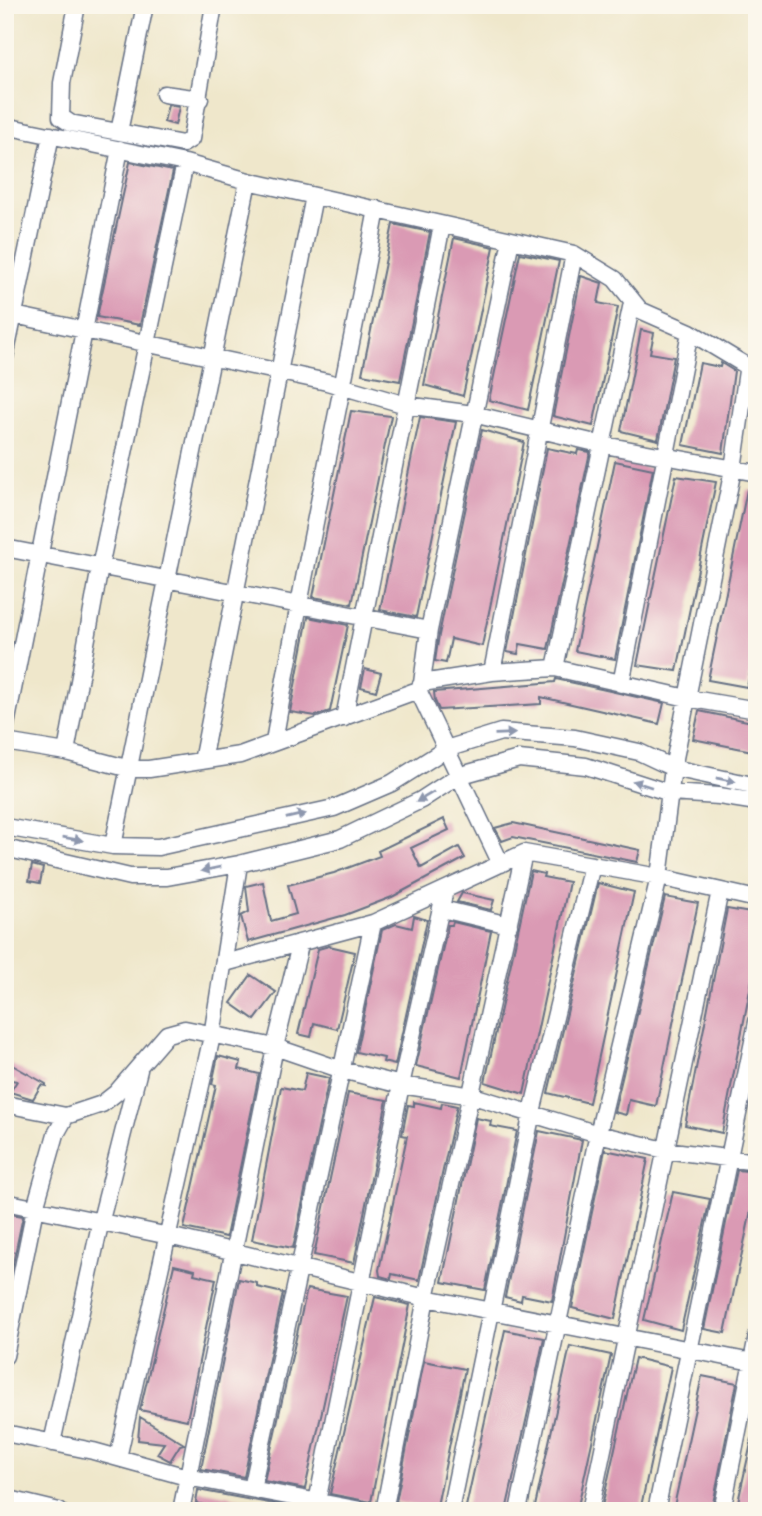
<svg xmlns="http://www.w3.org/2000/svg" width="762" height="1516" viewBox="0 0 762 1516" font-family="'Libre Caslon Text',serif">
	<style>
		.building { fill: #da9ab4 }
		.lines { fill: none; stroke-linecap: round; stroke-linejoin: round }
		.minor-casing { stroke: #656f84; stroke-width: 19 }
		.minor { stroke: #fff; stroke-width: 16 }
		.oneway { fill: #8d97ae }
	</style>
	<rect width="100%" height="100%" fill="#fbf7ec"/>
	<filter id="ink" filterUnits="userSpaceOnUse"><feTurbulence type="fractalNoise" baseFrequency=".0143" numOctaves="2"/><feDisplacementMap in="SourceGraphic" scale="14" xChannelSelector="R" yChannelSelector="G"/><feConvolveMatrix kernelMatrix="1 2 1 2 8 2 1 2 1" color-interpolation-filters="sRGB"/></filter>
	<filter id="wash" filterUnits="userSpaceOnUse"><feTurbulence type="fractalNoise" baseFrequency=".00686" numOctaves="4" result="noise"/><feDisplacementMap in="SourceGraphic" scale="28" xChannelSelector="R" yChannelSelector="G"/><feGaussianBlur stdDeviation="1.57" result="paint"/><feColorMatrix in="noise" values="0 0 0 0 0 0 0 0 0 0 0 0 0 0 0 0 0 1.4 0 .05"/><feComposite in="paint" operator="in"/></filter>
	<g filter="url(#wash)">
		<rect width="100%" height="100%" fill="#efe7cb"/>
		<g id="blocks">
			<!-- building -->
			<path class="building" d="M168,105L179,107L175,125L164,122Z
				M130,162L173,171L140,325L97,317Z
				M393,224L430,232L400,381L362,374Z
				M454,238L494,247L463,396L424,385Z
				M520,253L559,261L528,410L489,400Z
				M581,276L602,283L598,303L618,307L593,426L553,416Z
				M641,330L654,333L650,353L674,357L658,440L621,431Z
				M700,363L720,367L721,363L734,371L723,453L683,445Z
				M351,411L391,416L352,604L313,597Z
				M420,417L456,422L416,617L380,610Z
				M482,430L524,442L482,646L451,639L446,663L435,661L439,635Z
				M547,448L577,454L578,450L590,452L548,649L520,644L518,654L507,652Z
				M615,461L653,469L615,659L575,651Z
				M676,476L716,482L677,671L637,665Z
				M747,490L757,492L751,535L757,536V642L747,687L708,680Z
				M308,617L348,625L330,711L316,716L290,712Z
				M365,669L381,673L376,691L361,687Z
				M556,679L664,703L659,724L541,697V704L439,710L435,701L434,692L555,682Z
				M699,711L757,723V752L693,739Z
				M444,819L449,830L411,848L421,868L459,847L465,858L392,897L345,915L248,942L241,916L249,912L246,886L263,882L271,921L296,914L288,885L334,873L380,856L378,851Z
				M513,823L640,850L637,862L513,837L502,841L495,828Z
				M32,865L43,868L40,883L29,881Z
				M531,871L544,874L543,877L569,882L524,1094L485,1082Z
				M598,883L634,892L589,1103L548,1093Z
				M462,893L494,900L491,910L457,902Z
				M665,897L698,903L656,1106L629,1100L626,1115L614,1112Z
				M727,909L757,914V954L722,1133L685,1125Z
				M414,916L427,920L395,1065L383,1062L384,1058L356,1052L382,930L396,924L412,928Z
				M453,922L491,931L461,1077L416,1066L448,925H452Z
				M329,946L355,952L337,1029L314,1023L311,1037L298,1034L318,949Z
				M251,975L276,992L255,1020L231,1003Z
				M218,1056L241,1062L239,1069L259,1074L226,1237L184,1228L216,1085L212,1084Z
				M5,1061L46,1084V1086L41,1085L33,1099L10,1092L17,1081L5,1079Z
				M306,1073L329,1078L293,1248L252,1240L281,1087L302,1091Z
				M348,1093L387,1100L354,1263L314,1255Z
				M414,1102L441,1108L442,1103L457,1106L419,1280L392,1274L391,1279L380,1276L379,1270L407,1136L402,1135L408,1105L414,1106Z
				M476,1118L491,1121L490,1126L517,1131L485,1290L442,1282Z
				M539,1131L582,1140L552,1301L522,1295L521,1301L505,1297Z
				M605,1150L648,1159L615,1319L572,1308Z
				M737,1170L757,1172V1182L725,1333L704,1329Z
				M673,1192L710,1199L681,1330L644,1320Z
				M5,1213L23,1216L10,1278H5Z
				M174,1265L195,1270L194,1274L216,1279L187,1420L140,1410Z
				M239,1279L257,1283V1287L283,1293L244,1477L201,1469Z
				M307,1289L347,1296L305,1489L264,1481Z
				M375,1297L410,1305L371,1502L330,1494Z
				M505,1330L544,1338L534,1385L506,1511H465Z
				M570,1346L611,1355L577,1511H534Z
				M635,1358L671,1367L640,1511H601Z
				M424,1361L465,1369L436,1511H419L420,1507L396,1502Z
				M702,1376L737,1383L715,1494L711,1511H673Z
				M140,1417L184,1444L180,1445L170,1461L157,1454L164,1443L138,1440Z
				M752,1439H757V1483L751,1511H736Z
				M198,1490L301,1509L236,1511L209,1506L196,1503Z"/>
		</g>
	</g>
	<g filter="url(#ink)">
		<use href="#blocks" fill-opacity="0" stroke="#656f84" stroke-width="2"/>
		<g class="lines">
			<defs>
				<path id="minor" d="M77,5L62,83L61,117L70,123L183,144L191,139L214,5
					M164,94L200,99
					M5,126L185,163L248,181L574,254L615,279L640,310L690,332L745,365L747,371L733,469L673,768L659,877L598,1134L518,1511
					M119,132L145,5
					M5,313L327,382L406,405L473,414L604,445L757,473
					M5,357L51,135
					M5,548L429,630
					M555,668L632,303
					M492,672L574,254
					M422,683L429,630L511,240
					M621,684L690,332
					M418,690L501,864
					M344,718L442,225
					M5,730L120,149
					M5,742L66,752L130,769H149L240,755L418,690L422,683L492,672L555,668L687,698L757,710
					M274,742C304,563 344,387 377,209
					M66,752L100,567L185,163
					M202,761L314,196
					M5,827L113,846L158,847L334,808L392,783L446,749L501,732L575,738L639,752L673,768L757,786
					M113,846L248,181
					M5,848L130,877H167L239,864L340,839L421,800L458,776L519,759L586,766L670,793L719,796L757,802
					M442,909L509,925
					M225,963L373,923L524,853L659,877L757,899
					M5,1104L66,1116L102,1104L116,1093L167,1034L185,1029L275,1047L342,1070L401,1085L473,1096L598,1134L665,1150L757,1162
					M5,1202L169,1236L426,1298L757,1363
					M5,1356L35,1208L56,1134L66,1116
					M5,1433L93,1451L187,1477L366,1511
					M52,1443L101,1220L139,1070
					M118,1458L212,1036L239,864
					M252,1489L373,923
					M5,1498L59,1511
					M317,1502L401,1085L445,890
					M181,1511L275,1047L300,945
					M384,1511L426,1298L524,853
					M450,1511L532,1112L592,865
					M590,1511L720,891
					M656,1511L757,1022
					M722,1511L757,1336"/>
			</defs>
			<!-- minor casing -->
			<use href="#minor" class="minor-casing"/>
			<!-- minor -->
			<use href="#minor" class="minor"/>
		</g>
		<!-- one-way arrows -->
		<defs><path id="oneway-solid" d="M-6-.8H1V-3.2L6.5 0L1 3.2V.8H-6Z" transform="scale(1.75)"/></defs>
		<g class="oneway">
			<use href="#oneway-solid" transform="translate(505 734) rotate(-2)"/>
			<use href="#oneway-solid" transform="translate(726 780) rotate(12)"/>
			<use href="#oneway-solid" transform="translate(642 784) rotate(-162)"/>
			<use href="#oneway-solid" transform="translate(425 797) rotate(149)"/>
			<use href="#oneway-solid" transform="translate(296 816) rotate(-13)"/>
			<use href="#oneway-solid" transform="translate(73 839) rotate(10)"/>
			<use href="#oneway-solid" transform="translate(211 869) rotate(169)"/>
		</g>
	</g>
	<!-- margin -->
	<rect width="762" height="1516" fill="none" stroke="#fbf7ec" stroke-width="28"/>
</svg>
